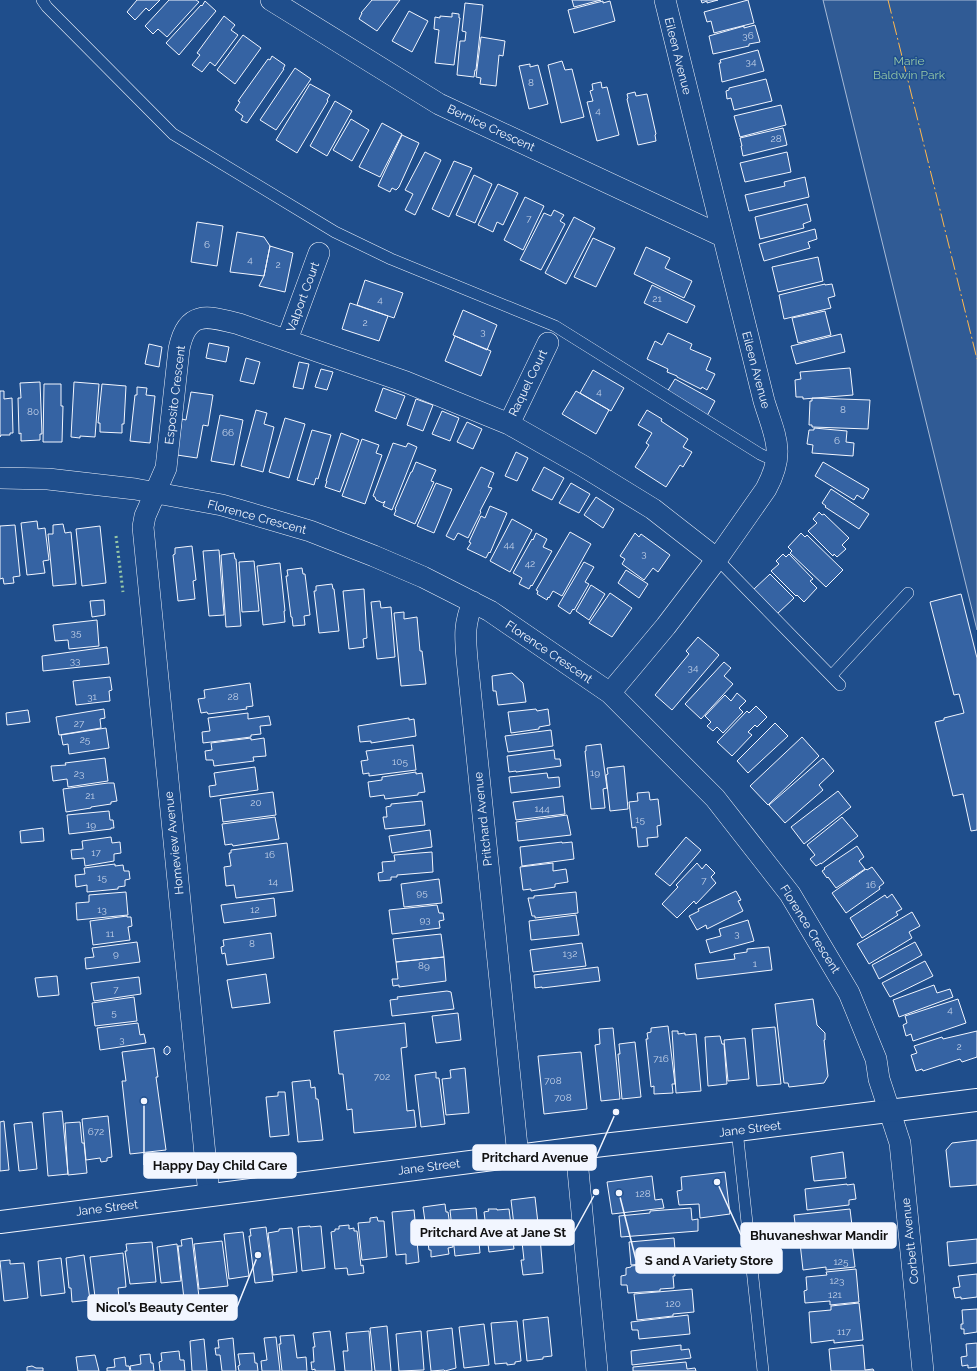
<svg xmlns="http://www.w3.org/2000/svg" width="977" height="1371" viewBox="0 0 977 1371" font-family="Raleway,sans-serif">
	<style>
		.green { fill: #305b95; stroke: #a8bbd7 }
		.building { fill: #3563a3; stroke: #f2f6ff }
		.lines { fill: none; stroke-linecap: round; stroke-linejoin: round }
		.service-casing { stroke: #f2f6ff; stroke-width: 12 }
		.minor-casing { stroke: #f2f6ff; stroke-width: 22 }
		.secondary-casing { stroke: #f2f6ff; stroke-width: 24 }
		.service { stroke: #1f4e8c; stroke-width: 11 }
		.minor { stroke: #1f4e8c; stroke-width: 21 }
		.secondary { stroke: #1f4e8c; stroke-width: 22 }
		.hedge { stroke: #97c8a6; stroke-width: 3; stroke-dasharray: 2 3; stroke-linecap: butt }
		.power { stroke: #ffb74d; stroke-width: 1; stroke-dasharray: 14 3 2 3; stroke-linecap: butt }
		.labels { text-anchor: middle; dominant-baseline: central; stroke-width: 3; stroke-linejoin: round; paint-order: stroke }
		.number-label { font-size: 10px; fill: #c3d1e8 }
		.street-label { font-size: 12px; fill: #f2f6ff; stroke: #1f4e8c }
		.park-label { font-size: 12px; fill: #97c8a6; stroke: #1f4e8c }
		.leader { fill: none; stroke: #f2f6ff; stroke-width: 1.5 }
		.callout-dot { fill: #f2f6ff; stroke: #1f4e8c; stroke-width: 1.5 }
		.callout { fill: #f2f6ff; stroke: #f2f6ff; stroke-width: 1.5 }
		.callout-label { font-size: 13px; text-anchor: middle; font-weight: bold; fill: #111 }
	</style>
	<rect width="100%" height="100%" fill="#1f4e8c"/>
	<!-- green -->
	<path class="green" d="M823,0H977V630Z"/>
	<!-- building -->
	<path class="building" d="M137,0H160L149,11L146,8L135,20L127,12Z
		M169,0H196L199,2L167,37L158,29L153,34L145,26Z
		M372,0H400L377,31L359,19L362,13H361Z
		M572,0H601L574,7Z
		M701,0H718L707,3V1L702,3Z
		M748,0L754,23L714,33L711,21L707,22L704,12Z
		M205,1L216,11L179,55L166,43L201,5L202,6Z
		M603,1V3L610,1L615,21L574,33L568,10Z
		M465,3L483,5L476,70H475L474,77L457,75L460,41H465L466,32L462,31Z
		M409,11L428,21L412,52L392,41Z
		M452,13L459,14V18H460L454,65L435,63L439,30L434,29L435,17L440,18V16L452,17Z
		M224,16L235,25L231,30L238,35L215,66L210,62L202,72L192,65L200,55L197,53Z
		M755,25L760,42L749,44V46L713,54L709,36L744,26V28Z
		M243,35L261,48L235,84L217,70Z
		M481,37L505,41L503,56L499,55L496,86L480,84L481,78L476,77Z
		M758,50L764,71L722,82L719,63H721L720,60Z
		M272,56L285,65L283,69H284L247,123L241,120L243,116L235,110L240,102L238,101L268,59L270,60Z
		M562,61L565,70L572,69L584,117L561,123L548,65Z
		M530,64V67L538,65L548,104L529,109L519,66Z
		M295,68L311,79L276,130L260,120Z
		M766,79L772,101L734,110L731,98L727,99L726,91L729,90V88Z
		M601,82L602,88L607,87L619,135L597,141L587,102L593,101L590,91L593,90L592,84Z
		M310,84L330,95L327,100L328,101L297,153L276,140Z
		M635,92L636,96L647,94L656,134L655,135L656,141L638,145L627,99L628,98L627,94Z
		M335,101L352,111L327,156L310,146Z
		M781,105L786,125L740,137L734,116Z
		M351,119L369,130L352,161L333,150Z
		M382,123L402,134L380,177L359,167Z
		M783,128L787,145L743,156L741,146H742L740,138Z
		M402,135L419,143L399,187L396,190L392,188L390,192L378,186Z
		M425,152L441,160L415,215L405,210L413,194L405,190Z
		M787,152L791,172L745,182L740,163Z
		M454,161L472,168L449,217L432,209Z
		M474,175L492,184L475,223L456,215Z
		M805,177L809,197L749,211L745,195L785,186L784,182Z
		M498,184L518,193L503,225L497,222L493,232L478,225Z
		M525,197L544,206L523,250L504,240Z
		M807,204L811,221L803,224L804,228L760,239L755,217Z
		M554,210L564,215L560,221L565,224L541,270L520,260L544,213L551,216Z
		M574,217L595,228L566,284L545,273Z
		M197,222L223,226L217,266L191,262Z
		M815,229L817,239L808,242L810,248L764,261L759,244Z
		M237,232L264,237L270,246L264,276L230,272Z
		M593,238L615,248L596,287L574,277Z
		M270,246L293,253L285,292L259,286L264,276Z
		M646,247L670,258L665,268L692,281L684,298L634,274Z
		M818,257L823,281L778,292L772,267Z
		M365,280L403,293L394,318L357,305Z
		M825,284V285L832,284L835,296L828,298L831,308L784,319L779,295Z
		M652,285L695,306L687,323L644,303Z
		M350,303L388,316L379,341L342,329Z
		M463,310L497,325L487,350L453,335Z
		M825,311L831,335L798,343L792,318Z
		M668,333L692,344L690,349L711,358L706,370L715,374L707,390L702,387L701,389L677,377V376L667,372L668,369L647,359L655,341L662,345Z
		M841,334L845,352L796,364L791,346Z
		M455,336L491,351L481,376L445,361Z
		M209,343L229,347L226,362L206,358Z
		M149,344L162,347L159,367L145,364Z
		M246,358L260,362L254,384L240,381Z
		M299,362L309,364L303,389L293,387Z
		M850,368L853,395L803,399V397H796L795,380L801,379L800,372Z
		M321,369L333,372L327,390L315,387Z
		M593,370L624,388L611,411L580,393Z
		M675,379L715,401L707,416L667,392Z
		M40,382L42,434H40V440L21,441V433L19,434L18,398H21L20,383Z
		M74,382L99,384L95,437L80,436V438L71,437Z
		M44,384H61V406H63L62,442H43Z
		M102,384L126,386L124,424H122V433L100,432V423H98Z
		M137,387L147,388L146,395L155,396L150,443L130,441L135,395H137Z
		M383,388L405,396L396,419L375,411Z
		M0,391H4V399L12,398L13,433H10V435H1L0,437Z
		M576,391L609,410L596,434L562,414Z
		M191,392L213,395L208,426L203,425L197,458L177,455L182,419L186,420Z
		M812,398L870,400L868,429L812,427V425H809L810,401H812Z
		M416,399L433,405L423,431L407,425Z
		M256,410L267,413L264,424L274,427L263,472L241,466Z
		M647,410L662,419L661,421L688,439L683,447L692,452L683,467L680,465L666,487L635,467L649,445L646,443L652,433L638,425Z
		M442,411L459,418L450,441L432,434Z
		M220,415L243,420L234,465L211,461Z
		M285,418L305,424L289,478L269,472Z
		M467,422L482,429L473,449L457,442Z
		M814,428L847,431L846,442L854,443L853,456L812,453L813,445L807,444L809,430H814Z
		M312,430L331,435L318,479L316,478L314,485L297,480Z
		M341,433L359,440L340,492L325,487L327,481H326Z
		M362,439L379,445L376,453L382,455L365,504L342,496Z
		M393,443L406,447L408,443L417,447L392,510L383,506L385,501L383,503L376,500L375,497L373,496Z
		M516,452L528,458L517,481L505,476Z
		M416,462L436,470L431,481L434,482L415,524L394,515L396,510L395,509L411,472H412Z
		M823,462L869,489L863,499L857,495L854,500L815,476Z
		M481,467L494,473L488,487L492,488L480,511L481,512L468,538L458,533L454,540L446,536Z
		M544,467L564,478L552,500L532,490Z
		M436,483L452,489L434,533L417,526Z
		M571,483L590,494L579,513L559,503Z
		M831,489L869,514L859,529L825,507L826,506L822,503Z
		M596,497L614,509L603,528L584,515Z
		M490,506L507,513L490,553L489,552L486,558L467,549L471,543L469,542L481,516L485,518Z
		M819,512L822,515L824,514L849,538L842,545L846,549L837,557L834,554L833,556L808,531L817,523L813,519Z
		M512,519L532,530L510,572L490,561Z
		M37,521L38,529L45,528L49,560L43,561L45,573L27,575L21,523Z
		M63,524L65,533L71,532L76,584L53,586L48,534H53V525Z
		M15,525L20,576L13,577L14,583L4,584L3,578L0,579V526Z
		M100,526L106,583L82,586L76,529Z
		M570,532L591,544L562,596L553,591L549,598L548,597L547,600L537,594L538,591L536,590Z
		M536,533L547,539L543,547L552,551L532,586L531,585L529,589L519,584L522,578L513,573L532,539L533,540Z
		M635,533L639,537L641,534L670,555L658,572L653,568L644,580L622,564L625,559L620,556Z
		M801,533L805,537L807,535L843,570L826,587L790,553L792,551L788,547Z
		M192,546L196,580L193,581L195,599L178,601L173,555L175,554V548Z
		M219,550L224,615L209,616L203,551Z
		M234,553L235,559H236L241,626L226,627L221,555Z
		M783,554L786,557L789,554L813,579L810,581L817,588L804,602L797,595L796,596L771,571L779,564L776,561Z
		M254,561L259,611L242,612L239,562Z
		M584,562L594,567L585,582L589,584L574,610L573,609L570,614L558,606Z
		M280,563L285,611H284L285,622L263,625L257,566Z
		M302,568L303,574H305L310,615L304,616L305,625L293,626L292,617H291L286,576H288L287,570Z
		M626,570L648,584L639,598L618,583Z
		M770,574L794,598L777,614L753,590Z
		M332,584L333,589H334L339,631L319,633L314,591H316V586Z
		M591,585L605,594L589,620L576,611Z
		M364,589L367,638L363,639L364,647L349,649L343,591Z
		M610,593L632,608L612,637L589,623Z
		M961,594L977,658V830L971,831L963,794L953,796L935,722L944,720V718L964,713L959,694L954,695L930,602Z
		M104,600L105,615L92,617L90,601Z
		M380,601L381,608L391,607L395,657L377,659L371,602Z
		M404,612V619L417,617L420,651H422L426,684L401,686L394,613Z
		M97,620L99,646L69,649L68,640L55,641L53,625Z
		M698,637L719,655L672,710L655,695L689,654L686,651Z
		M107,647L109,664L43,671L42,656Z
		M724,662L731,668L724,676L733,684L701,719L685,704Z
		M512,673L523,683L526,702L498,705L496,691H493L492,676Z
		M110,677L112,690L109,691L110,701L76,705L73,681Z
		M250,683L253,706L246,707L247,709L208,714L207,712L201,713L198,699L205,698L204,690Z
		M737,693L746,701L739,708L743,712L723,733L717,727L713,731L707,726L711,722L705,716L725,695L731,701Z
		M756,706L767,717L757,727L755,725L748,732L752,735L732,756L717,742L747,711L749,713Z
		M104,709L105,718L100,719L101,728L59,735L56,717Z
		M536,709L537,711L548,709L550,725L539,727V729L511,733L508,712Z
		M28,710L30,722L7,725L6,713Z
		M248,713V719L269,716L271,725L260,726L261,734L251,735V737L203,743L202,732L210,731L208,718Z
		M409,718V720L414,719L416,736L371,743V741L360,742L358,726Z
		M775,723L788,736L748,773L737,761Z
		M106,728L109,748L69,754L68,744L63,745L61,735Z
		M551,730L553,746L508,752L505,736Z
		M802,737L819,756L768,805L750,786Z
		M251,738V740L264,738L266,756L253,757L254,761L214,766L213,760H206L205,751L212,750L211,743Z
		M601,744L607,788L603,789L605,808L591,809L585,751H586V746Z
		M413,745L416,770L369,776V773L363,774L361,761L368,760L366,751Z
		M554,750L555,759H560L561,766L516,772V771L509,772L507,756Z
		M105,758L108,781L68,787L67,779L53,781L51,766L66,765L65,763Z
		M823,758L834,771L819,785L823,790L785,823L769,805Z
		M624,766L628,809L610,811L606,775L608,774L607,768Z
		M255,767L258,790L210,797L209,786L216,785L214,773Z
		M416,772V774L422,773L425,792L418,793V795L385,799L384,795L370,797L368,782L382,780V777Z
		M547,773L548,778L559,777L560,787L511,793L509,777Z
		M108,783H114L117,801L111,802V804L91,807V808L66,812L63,789Z
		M838,791L851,807L804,844L791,827Z
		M273,792L276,815L223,822L220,799Z
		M649,792L650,800L658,799L661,825L657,826L658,837L647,838L648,846L638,847L636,827L632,828L629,802L638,801L637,793Z
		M563,796L565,814L516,820L513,802Z
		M422,801L425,825L385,829L383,817H387L386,807L391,806V804Z
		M109,811L110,820H113L114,828H111V829L69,834L67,815Z
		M567,815L571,835L518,841L516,822Z
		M275,817L279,839L233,846L232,844L225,845L222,824Z
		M842,817L858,836L821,864V863L816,866L810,859L815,855L807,845Z
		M43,828L44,841L21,843L20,831Z
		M430,830L432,847L392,853L389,836Z
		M111,837L112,843L120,842L121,853L114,854V861L85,866L84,858L72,859L71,850L83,849L82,841Z
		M686,837L701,850L670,886L655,874Z
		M562,842V843L572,842L574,859L522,866L520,847Z
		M287,843L293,891L236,898L234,885L226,886L224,867L231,866L229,853H231V850Z
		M857,846L864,857L859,861L865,869L836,888L828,877L827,878L822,871L825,869L824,868Z
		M432,852L433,872L397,875V877H391V880L379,881L378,873L383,872L382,862L395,861L394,855Z
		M553,863V871L566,869L568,882L555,884V887L531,891V889L523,890L520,867Z
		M697,863L702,869L706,864L715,873L711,877L716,883L696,904L694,901L677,918L662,904L678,887L676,885Z
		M115,864V866L123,865L124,871H129L130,879L125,880V886L118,887V889L87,892V885L76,887L75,875L85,874L84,868Z
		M872,867L884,883L879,887L880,889L846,913L832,893L866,869L867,870Z
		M439,879L442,903L404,907L401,884Z
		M736,891L741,900L738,901L743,911L707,929L706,925L697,930L689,916L699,911L698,909Z
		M126,892L128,915L77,920L76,903L89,902V895Z
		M576,892L578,913L535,918V916H532L528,898H534V896Z
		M892,894L902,909L896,912L898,915L862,938L850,918L885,895L887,898Z
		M274,898L276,916L224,923L221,905Z
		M437,905L439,913H443L444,920L439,921L440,928L392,934L389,910Z
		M912,912L920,926L909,932L912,938L869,964L857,944Z
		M576,915L579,935L531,940L529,921Z
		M127,916V917H131L132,926L128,927L130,940L93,945L90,921Z
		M748,920L754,941L710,953L706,940L721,936L719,929Z
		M271,933L274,958L227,965L225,953L222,954L221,947L224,946L223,940Z
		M441,934L444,957L396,962L393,939Z
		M137,942L140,962L86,969L85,958L94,957L92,948Z
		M915,942L922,955L879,979L872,965Z
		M582,943L586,966L533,972L530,950Z
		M769,947L772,970L697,979L695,964L735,959L734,954L747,952V949Z
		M444,957L446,981L399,987V985L393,986L392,979H398L396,962Z
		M925,961L933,976L890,997L882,983Z
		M598,967L600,981L542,988V987L535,988L534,975Z
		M266,974L270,1003L232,1008L227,980Z
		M57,976L59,995L38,997L35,978Z
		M139,977L141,994L94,1001L91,983Z
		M934,985L937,993L950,989L953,997L899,1017L893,1000Z
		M447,991L451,992L454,1009L392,1016L390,1000L398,999L397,997Z
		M134,997L137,1021L95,1026L92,1003Z
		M813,999L817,1025L825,1033V1040H824L828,1076L824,1083L789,1087L788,1083H784L775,1004Z
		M958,999L966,1023L913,1041L911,1034L906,1036L903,1025L907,1023L905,1016Z
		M458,1013L461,1040L436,1043L432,1016Z
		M138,1023L140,1035L144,1034L146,1043L100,1050L97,1028Z
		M405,1023L407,1047L401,1048L407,1111L414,1110L416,1127L354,1133L352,1109L347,1110L343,1074H339L334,1031Z
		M668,1026L675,1084H672L673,1093L654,1094V1086L651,1087L646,1039H648L647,1033L651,1032V1028Z
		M775,1027L781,1084L757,1086L752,1029Z
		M613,1028L620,1099L601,1101L595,1045L600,1044L599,1029Z
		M672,1031H678V1034L685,1033V1035L696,1034L701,1091L676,1093Z
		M977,1031V1057L962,1062L960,1059L923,1071L922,1069L916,1071L911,1055L917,1053L914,1046L942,1037L943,1039Z
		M720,1036L722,1044H724L727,1084L708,1086L705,1037Z
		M745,1038L749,1079L728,1081L724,1040Z
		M635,1042L641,1097L622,1099L618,1054H620L619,1044Z
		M167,1046L170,1048V1052L167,1055L164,1053V1049Z
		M154,1048L158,1077H156L166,1150L130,1154L122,1081H126L122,1052Z
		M581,1052L587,1109L544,1114L538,1056Z
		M465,1068L469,1113L446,1115L442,1079L451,1078L450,1070Z
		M436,1072V1078H439L445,1124L421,1127L415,1075Z
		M310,1080L311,1088L315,1087L316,1099H318L323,1140L298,1142L292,1082Z
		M278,1092H285L289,1135L270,1137L266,1097L278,1096Z
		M62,1111L68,1174L48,1176L43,1113Z
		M108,1116L112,1157L107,1158V1161L101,1162L100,1158L86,1160L82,1119Z
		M4,1121L9,1170L0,1171V1122Z
		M32,1122L37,1169L19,1171L14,1124Z
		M80,1122L82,1143H84L87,1173L68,1175L65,1123Z
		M977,1140V1185L950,1187L946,1150L952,1143Z
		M843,1152L846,1178L814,1181L811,1157Z
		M725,1172L730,1214L700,1218L699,1204L679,1205L677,1191L682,1190L681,1177Z
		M652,1176L655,1200L662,1199L664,1208L612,1214L607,1182Z
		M847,1184V1185L854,1184L856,1199L849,1200V1205L807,1210L805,1189Z
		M535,1197L539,1232H537L538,1238L540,1237L543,1273L523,1275L521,1260H524L521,1233L515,1234L511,1200Z
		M445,1204L446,1212H448L453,1247L448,1248L449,1254L431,1257V1250H429L423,1207Z
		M476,1208L480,1253L455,1256L450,1210Z
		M691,1208L692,1220L698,1219V1231L621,1237L619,1216L650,1213V1211Z
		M488,1209H497V1210L509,1209L514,1249L489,1252L484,1212L489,1211Z
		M850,1209L853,1234L797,1240L794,1215Z
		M414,1210L419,1262L406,1264V1254L396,1255L392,1212Z
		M377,1217L378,1221H384L387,1257L362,1260L358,1223L370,1222V1218Z
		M349,1225V1229L354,1228V1231H357L361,1266L363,1265L364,1273L348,1275L347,1268L335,1269L331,1232L335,1231V1229H339V1226Z
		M310,1226V1227L321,1226L325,1268L302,1271L298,1227Z
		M266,1227L273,1281L255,1283L249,1236H251L250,1229Z
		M292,1228L297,1272L273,1275L268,1233L279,1231V1229Z
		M243,1232L249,1276L229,1279L224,1234Z
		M851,1235L855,1267L826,1270V1267L803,1270L800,1243L823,1241V1238Z
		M192,1238L199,1297L184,1299L178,1246H182L181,1240Z
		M674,1238L676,1261L631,1265L629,1242Z
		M977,1239V1263L949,1266L947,1242Z
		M222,1241L228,1286L199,1289L194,1244Z
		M152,1242L156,1282L130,1284L125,1251H127L126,1244Z
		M177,1244L181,1281L161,1283L157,1247Z
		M123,1253L126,1287L118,1288L119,1297L111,1298V1303L96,1305L90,1257Z
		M84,1255L90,1300L72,1302L71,1288H69L66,1258Z
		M61,1258L65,1293L41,1296L38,1261Z
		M10,1260V1264L24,1263L28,1298L4,1301L0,1261Z
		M671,1262V1269H674L675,1276H673L674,1288L660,1289V1291L628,1293L627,1285H621V1276L626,1275V1268L631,1267V1266Z
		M856,1269L859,1302L830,1305V1301L805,1303L804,1291L807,1290L806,1277L827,1275L826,1272Z
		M977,1274V1297L961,1299V1297L955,1298L953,1288L960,1287L958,1276Z
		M692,1289L694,1312L673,1314V1316L637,1320L634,1294Z
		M859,1303L863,1340L834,1343V1340L811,1343L809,1312L831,1310V1306Z
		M977,1309V1332L964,1334V1329H961V1324H963L962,1310Z
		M688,1315L690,1334L639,1339L638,1330H632L631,1322Z
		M548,1317L552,1356L543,1357V1359L527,1361L523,1320Z
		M517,1321L521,1361L515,1362V1364L507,1365V1363L495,1364L491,1323Z
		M484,1324L489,1365L464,1368L459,1327Z
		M387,1326L391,1371H375L370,1328Z
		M452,1328L456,1368L445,1371L444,1370L431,1371L427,1331Z
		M330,1331L335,1371H315V1369L312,1370L311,1362H314L313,1347H315L313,1333Z
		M369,1331L372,1371H345L343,1351H348L346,1333Z
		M421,1331L424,1370L399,1371L396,1334Z
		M294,1335L297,1358L306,1357L307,1371H282L279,1344H281L280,1336Z
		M276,1337L280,1371H262L261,1361L267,1360L264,1338Z
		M233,1338L236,1371H222L220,1355H216L215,1348H219L218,1340Z
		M204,1339L207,1371H192L190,1341Z
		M977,1343V1367L968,1368V1365L962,1366L961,1357L967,1356L966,1344Z
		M681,1345V1350L689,1349L691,1358L632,1365L631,1351Z
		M863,1345L865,1370L873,1369L874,1371H831L829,1349Z
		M179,1351L180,1360H184L185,1371H160L159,1362L162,1361L161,1353Z
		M254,1353L255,1363H257L258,1371H239L238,1366L240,1365L238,1354Z
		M150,1354L151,1363H153L154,1371H131L130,1366L141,1364L140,1355Z
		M95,1355L99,1371H78L76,1357Z
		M125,1357L126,1366H129L130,1371H107V1368L115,1367L114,1359Z
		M686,1362L687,1369L695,1368L696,1371H633V1367Z
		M32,1366L36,1368H43V1371H27V1367Z"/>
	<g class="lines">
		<defs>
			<path id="service" d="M42,0L47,7L173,134L335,232L391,259L555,326L760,454L777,462
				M717,559L840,685
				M832,675L908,593
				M737,1130L763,1371"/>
			<path id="minor" d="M271,0L439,104L722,236
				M287,340L319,253
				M509,424L548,343
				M0,478L48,479L135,489L222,505L310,531L374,556L423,577L490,611L610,693L715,798L790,894L849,993L876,1059L879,1079L900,1143L923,1371
				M473,602C464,624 465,636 467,659L518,1156
				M610,693L666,626L717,559L766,489C786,452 775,437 764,401L665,0
				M576,1149L597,1371
				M209,1195L143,527L145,516L166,468L179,349C187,309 208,316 239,324L406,382L509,424L583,466L653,509L717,559"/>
			<path id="secondary" d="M0,1222L603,1145L737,1130L977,1100"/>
		</defs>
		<!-- service casing -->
		<use href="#service" class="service-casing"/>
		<!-- minor casing -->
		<use href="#minor" class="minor-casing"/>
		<!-- secondary casing -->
		<use href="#secondary" class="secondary-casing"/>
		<!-- service -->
		<use href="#service" class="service"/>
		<!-- minor -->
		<use href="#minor" class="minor"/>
		<!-- secondary -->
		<use href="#secondary" class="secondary"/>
		<!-- hedge -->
		<path class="hedge" d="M116,536L123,592"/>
		<!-- power -->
		<path class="power" d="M888,0L977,359"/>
	</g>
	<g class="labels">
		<!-- number labels -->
		<g class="number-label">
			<text x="748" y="35">36</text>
			<text x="751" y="61">34</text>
			<text x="531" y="82">8</text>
			<text x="598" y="110">4</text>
			<text x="776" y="138">28</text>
			<text x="529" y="218">7</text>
			<text x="207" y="244">6</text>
			<text x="250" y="259">4</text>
			<text x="278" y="264">2</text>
			<text x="657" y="298">21</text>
			<text x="380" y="299">4</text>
			<text x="365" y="322">2</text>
			<text x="483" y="331">3</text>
			<text x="599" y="391">4</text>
			<text x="843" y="409">8</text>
			<text x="33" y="411">80</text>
			<text x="228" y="432">66</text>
			<text x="837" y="440">6</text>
			<text x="509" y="544">44</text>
			<text x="644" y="553">3</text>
			<text x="530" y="563">42</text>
			<text x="76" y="632">35</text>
			<text x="75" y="660">33</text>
			<text x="693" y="667">34</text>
			<text x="92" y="696">31</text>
			<text x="233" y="696">28</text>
			<text x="79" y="723">27</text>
			<text x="85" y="739">25</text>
			<text x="400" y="761">105</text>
			<text x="595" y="772">19</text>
			<text x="79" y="773">23</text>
			<text x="90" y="795">21</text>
			<text x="256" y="802">20</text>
			<text x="542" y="808">144</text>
			<text x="640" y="819">15</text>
			<text x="91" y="824">19</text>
			<text x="96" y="852">17</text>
			<text x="270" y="854">16</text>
			<text x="102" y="877">15</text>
			<text x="704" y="880">7</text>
			<text x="273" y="881">14</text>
			<text x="871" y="884">16</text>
			<text x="422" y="892">95</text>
			<text x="102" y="909">13</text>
			<text x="255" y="909">12</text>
			<text x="425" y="919">93</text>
			<text x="110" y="933">11</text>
			<text x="737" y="933">3</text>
			<text x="252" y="943">8</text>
			<text x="116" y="953">9</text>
			<text x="570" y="953">132</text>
			<text x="755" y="963">1</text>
			<text x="424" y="965">89</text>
			<text x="116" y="989">7</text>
			<text x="950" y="1009">4</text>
			<text x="114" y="1012">5</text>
			<text x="122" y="1039">3</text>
			<text x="959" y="1046">2</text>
			<text x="661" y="1058">716</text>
			<text x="382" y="1076">702</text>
			<text x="553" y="1080">708</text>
			<text x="563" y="1097">708</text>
			<text x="96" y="1131">672</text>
			<text x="643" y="1193">128</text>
			<text x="841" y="1261">125</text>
			<text x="837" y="1280">123</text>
			<text x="835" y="1294">121</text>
			<text x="673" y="1303">120</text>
			<text x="844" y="1331">117</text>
		</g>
		<!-- street labels -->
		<g class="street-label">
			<text transform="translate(678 56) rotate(76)">Eileen Avenue</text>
			<text transform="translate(491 128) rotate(25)">Bernice Crescent</text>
			<text transform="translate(303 297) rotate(-70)">Valport Court</text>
			<text transform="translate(756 370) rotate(75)">Eileen Avenue</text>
			<text transform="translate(528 383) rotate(-64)">Raquel Court</text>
			<text transform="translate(175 395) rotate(-83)">Esposito Crescent</text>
			<text transform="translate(257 517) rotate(15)">Florence Crescent</text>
			<text transform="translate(549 652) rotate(34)">Florence Crescent</text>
			<text transform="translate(483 819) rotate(-96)">Pritchard Avenue</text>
			<text transform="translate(174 843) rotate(-96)">Homeview Avenue</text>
			<text transform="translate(810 929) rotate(58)">Florence Crescent</text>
			<text transform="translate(750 1129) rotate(-7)">Jane Street</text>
			<text transform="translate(429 1167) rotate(-7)">Jane Street</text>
			<text transform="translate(107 1208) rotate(-7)">Jane Street</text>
			<text transform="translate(910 1241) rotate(-96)">Corbett Avenue</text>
		</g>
		<!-- park labels -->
		<g class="park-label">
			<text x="909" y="61">Marie<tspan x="909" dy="14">Baldwin Park</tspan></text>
		</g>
	</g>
	<!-- callouts -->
	<path class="leader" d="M616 1112L596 1157M144 1101L144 1165M596 1192L574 1232M717 1182L741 1235M619 1193L636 1260M258 1255L237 1307"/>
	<g class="callout-dot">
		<circle cx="616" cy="1112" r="4"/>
		<circle cx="144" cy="1101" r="4"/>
		<circle cx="596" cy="1192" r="4"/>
		<circle cx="717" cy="1182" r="4"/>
		<circle cx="619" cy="1193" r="4"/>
		<circle cx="258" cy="1255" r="4"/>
	</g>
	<g class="callout">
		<rect x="473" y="1145" width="123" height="25" rx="4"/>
		<rect x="144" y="1153" width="152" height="25" rx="4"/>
		<rect x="411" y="1220" width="163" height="25" rx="4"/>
		<rect x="741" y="1223" width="155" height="25" rx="4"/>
		<rect x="636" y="1248" width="146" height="25" rx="4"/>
		<rect x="88" y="1295" width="149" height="25" rx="4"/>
	</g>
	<g class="callout-label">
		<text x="535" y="1162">Pritchard Avenue</text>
		<text x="220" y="1170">Happy Day Child Care</text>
		<text x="493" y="1237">Pritchard Ave at Jane St</text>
		<text x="819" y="1240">Bhuvaneshwar Mandir</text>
		<text x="709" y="1265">S and A Variety Store</text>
		<text x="162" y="1312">Nicol’s Beauty Center</text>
	</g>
</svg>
